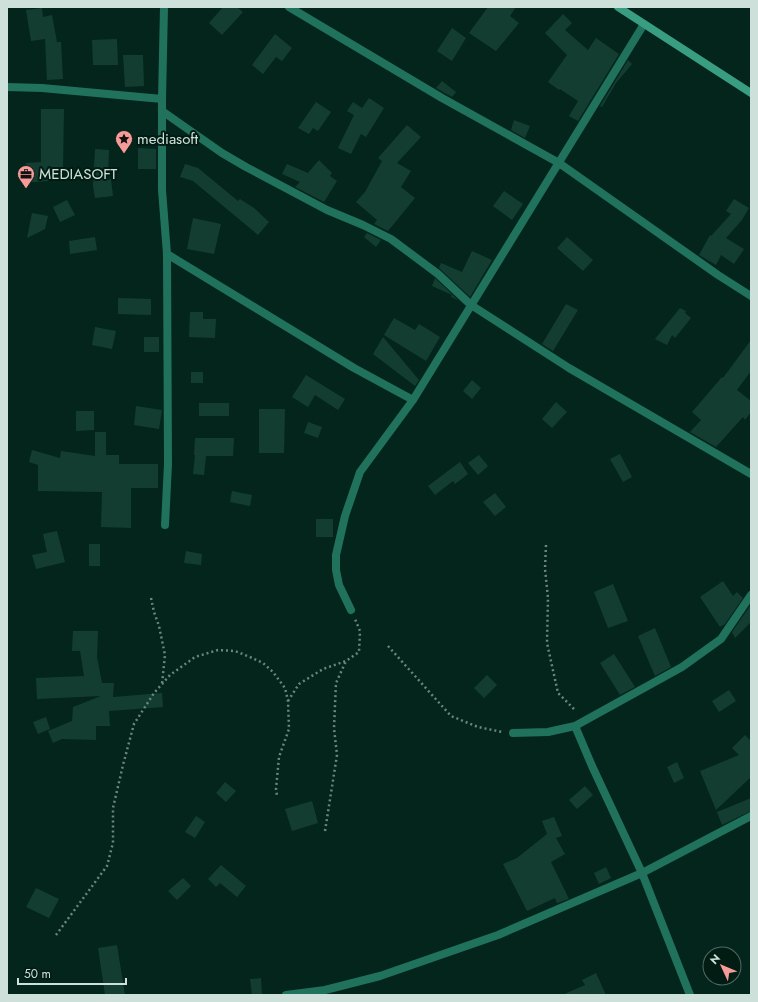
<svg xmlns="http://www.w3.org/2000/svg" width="758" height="1002" viewBox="0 0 758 1002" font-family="Jost,sans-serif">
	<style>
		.building { fill: #143d32 }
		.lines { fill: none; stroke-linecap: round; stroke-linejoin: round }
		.path { stroke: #6c867f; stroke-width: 2.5; stroke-dasharray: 2 3; stroke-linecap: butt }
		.street { stroke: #21725d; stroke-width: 8 }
		.secondary { stroke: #399d82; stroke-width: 8 }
		.labels { text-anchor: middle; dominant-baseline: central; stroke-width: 4; stroke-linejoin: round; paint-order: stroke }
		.poi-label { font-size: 15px; fill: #cee0da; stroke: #001c13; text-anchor: start }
	</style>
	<rect width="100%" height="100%" fill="#03251c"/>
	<!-- building -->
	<path class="building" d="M223,7H237L243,12L222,35L209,23Z
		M488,7H516L510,16L519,23L496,51L469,33Z
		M42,8L43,17L52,15L57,42H61L63,79L47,80L45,39L31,41L26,10Z
		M563,14L572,23L565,30L588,50L596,38L619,54L578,121L569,116L578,101L560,89L559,90L548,82L567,55L545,33Z
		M452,28L466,38L452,61L437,51Z
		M275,34L292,48L282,61L276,57L263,74L252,65Z
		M117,39L118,65H93L92,40Z
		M123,55H143L144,86L125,87Z
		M628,60L632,64L616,83L602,107L600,106Z
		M442,81L456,92L452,97L436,88Z
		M369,98L384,108L366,137L361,134L351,154L338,148L354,115L347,111L353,102L362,108Z
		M316,102L331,112L318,131L313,128L309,134L298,128Z
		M41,109H64L63,171H49V181L21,183V168H26V163L41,162Z
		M514,120L530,126L525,138L511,130Z
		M407,125L421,137L397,163L411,171L401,187L415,198L388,231L374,224L377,220L356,202L365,192L382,161L378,158Z
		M138,148L156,149V169H138Z
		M95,149L109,150L108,180L111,179L113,196L95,198L93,186Z
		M319,160L332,173L330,176L337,181L324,202L295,187L300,182L282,174L287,164L308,173Z
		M185,164L198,168L238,201L240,199L254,208L269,222L258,235L193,181L180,177Z
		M504,191L523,204L512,220L493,206Z
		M734,199L749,208L742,220L726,238L744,249L734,264L721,255L716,265L699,255L710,235L711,236L731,214L726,211Z
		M67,200L75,215L60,222L53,207Z
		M32,213L48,216L45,229L27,238Z
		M193,218L221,224L214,254L187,249Z
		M367,233L381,240L376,247L364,237Z
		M95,237L97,250L70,254L69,241Z
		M567,237L593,260L583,271L557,248Z
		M472,251L492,260L470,297L439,268L441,263L462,272Z
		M435,278L458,300L451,297L452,295L432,286Z
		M118,298L151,299V315L118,314Z
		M566,304L578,310L553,351L542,344Z
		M680,308L686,311L685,313L691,318L675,338L672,335L667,345L655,339Z
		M190,312H203V319H216L215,338L189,337Z
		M394,318L415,330L419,324L440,337L426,361L384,335Z
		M95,327L116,331L112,349L92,345Z
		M144,337H159V352H144Z
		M383,337L419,380L415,386L373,354Z
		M751,340V371L737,390L751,401V412L745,420L743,417L716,447L690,432L701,420L692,412L722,377L723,378Z
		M191,372H203V383H191Z
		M306,375L345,399L338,410L315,395L308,407L292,397Z
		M472,380L481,388L472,399L463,391Z
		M556,402L567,412L552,428L542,419Z
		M199,403H229V416H199Z
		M136,406L162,410L159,429L134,425Z
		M259,409H285L284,453H259Z
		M76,411H94V430L76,431Z
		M308,422L322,427L318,438L304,433Z
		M95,432H106V455H119V464H158V488H131V528L101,527L102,492L38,491V465L29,462L32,450L60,458L61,451L95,456Z
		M195,438H234L233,456H206L204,475L193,474L195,455H194Z
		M620,454L632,477L623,482L610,459Z
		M479,455L488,466L478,475L468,463Z
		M460,462L468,474L455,484L453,481L435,495L428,486Z
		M232,491L252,495L250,506L230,502Z
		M495,493L506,507L495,516L483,502Z
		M316,519H333V537H316Z
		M57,531L65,562L36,569L32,555L47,552L43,534Z
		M89,544H100V566H89Z
		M186,551L202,554L201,565L184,563Z
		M723,581L733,596L737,592L743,598L725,624L720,627L700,597Z
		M613,584L628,621L608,628L594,592Z
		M750,606L751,622L735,638L732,632Z
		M655,628L671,667L655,676L638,636Z
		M73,631H98L97,657L102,683H114L113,697L162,693L163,707L109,711L110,726H96V740L62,739L53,743L48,731L72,721L73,707L101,696L37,699L36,678L84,676L80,651H72Z
		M614,654L635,687L620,695L600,663Z
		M487,675L497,685L484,698L474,688Z
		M729,690L736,701L719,712L712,701Z
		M46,717L50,729L38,734L33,722Z
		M745,735L751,741V777L716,810L700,771L739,755L732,748Z
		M677,762L684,778L674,783L667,767Z
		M225,782L236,791L226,802L216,793Z
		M585,786L593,795L577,809L569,800Z
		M751,798V811L722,825L717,812Z
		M312,801L318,823L292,831L285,809Z
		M196,816L205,822L195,838L185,832Z
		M554,817L562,836L556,838L565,854L551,862L569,899L557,903L555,898L527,911L503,864L517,858L547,834L542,821Z
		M221,865L246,886L237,897L220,883L216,887L208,879Z
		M606,867L611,878L599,884L594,873Z
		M183,878L191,886L177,900L168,891Z
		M36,888L59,899L49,918L26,907Z
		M117,945L125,995H105L98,948Z
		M596,973L606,995H562L585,985L582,980Z
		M261,978L262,995H252L250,979Z"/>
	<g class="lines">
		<!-- path -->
		<path class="path" d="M546,545L545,569L548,598L547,643L558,693L574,709
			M151,598L154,612L159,626L165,655L162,684
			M388,646L451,716L478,727L502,732
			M288,701L299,684L323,669L346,661L359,652L360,631L355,619
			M325,831L337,755L334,728L336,683L346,661
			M56,935L107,866L113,843V808L123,765L134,724L154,693L170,675L195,657L218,650L235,651L250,657L263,663L273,672L285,688L288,701L289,729L279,757L276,789L277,796"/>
		<!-- street -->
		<path class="street" d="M164,7L162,99V190L167,254L168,464L165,525
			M289,7L442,98L559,163L718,275L751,296
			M7,87L42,88L162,99
			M162,111L222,153L246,167L327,210L363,225L391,239L438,274L471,305L569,368L751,474
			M167,254L354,368L413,400
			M351,610L339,585L336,570V555L345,516L360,472L413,400L644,24
			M575,726L682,667L721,639L751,595
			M513,733L548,732L575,726L592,766L642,873L690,995
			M286,995L325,990L380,976L498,935L642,873L751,816"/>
		<!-- secondary -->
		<path class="secondary" d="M618,7L751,93"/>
	</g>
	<!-- icons -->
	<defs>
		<symbol id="sight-pin" viewBox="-11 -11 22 30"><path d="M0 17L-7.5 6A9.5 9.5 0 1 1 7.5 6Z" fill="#f59b99" stroke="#001c13"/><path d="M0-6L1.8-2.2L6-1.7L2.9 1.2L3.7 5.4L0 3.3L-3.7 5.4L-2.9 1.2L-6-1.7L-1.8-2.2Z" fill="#111"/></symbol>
		<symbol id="office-pin" viewBox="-11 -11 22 30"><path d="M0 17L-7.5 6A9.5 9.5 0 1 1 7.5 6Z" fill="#f59b99" stroke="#001c13"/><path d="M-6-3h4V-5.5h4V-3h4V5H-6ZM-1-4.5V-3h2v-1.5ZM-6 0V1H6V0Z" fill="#111"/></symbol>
	</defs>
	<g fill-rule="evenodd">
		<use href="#sight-pin" x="114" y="129" width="20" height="27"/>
		<use href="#office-pin" x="16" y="164" width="20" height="27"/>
	</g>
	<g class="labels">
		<!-- poi labels -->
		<g class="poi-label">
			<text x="137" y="139">mediasoft</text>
			<text x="39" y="174">MEDIASOFT</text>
		</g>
	</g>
	<!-- border -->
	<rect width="758" height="1002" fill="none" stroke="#cee0da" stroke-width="16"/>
	<!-- north arrow -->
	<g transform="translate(722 966) rotate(314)"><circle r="19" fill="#001c13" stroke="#526a63"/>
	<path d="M0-3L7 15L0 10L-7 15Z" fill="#f59b99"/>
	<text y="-6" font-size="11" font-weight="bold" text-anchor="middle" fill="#cee0da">N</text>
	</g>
	<!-- scale -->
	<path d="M18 978v6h108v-6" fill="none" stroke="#cee0da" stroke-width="2"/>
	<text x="24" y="978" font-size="12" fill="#cee0da" stroke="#001c13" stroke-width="3" paint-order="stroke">50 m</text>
</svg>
